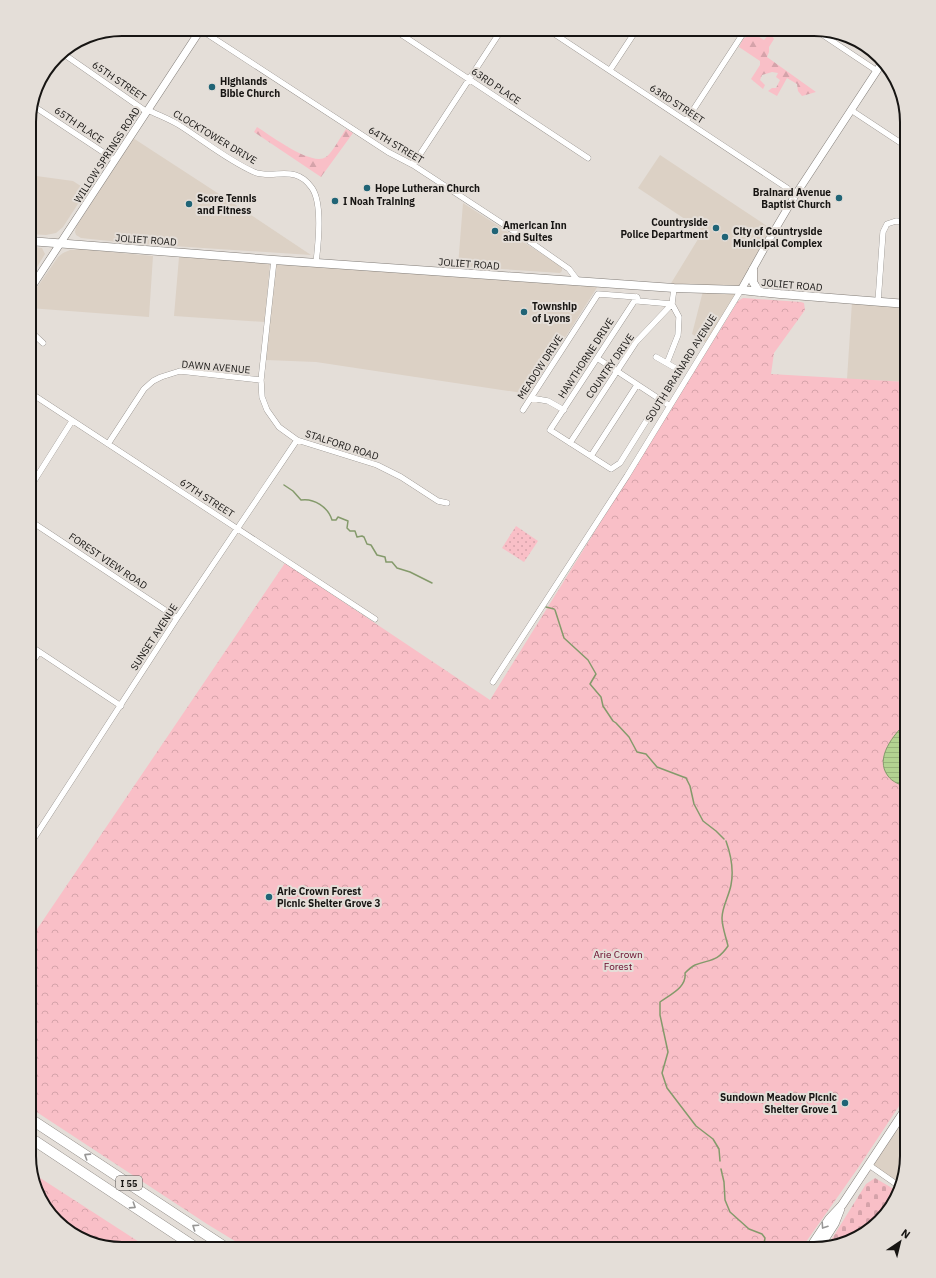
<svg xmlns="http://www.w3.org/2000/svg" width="936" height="1278" viewBox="0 0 936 1278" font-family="'IBM Plex Sans',sans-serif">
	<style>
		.built { fill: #dcd1c5 }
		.grass { fill: url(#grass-dots) }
		.forest { fill: url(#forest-firs) }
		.cemetery { fill: url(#cemetery-stones) }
		.park { fill: url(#park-crowns) }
		.water { fill: url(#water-rules); stroke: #849a6b }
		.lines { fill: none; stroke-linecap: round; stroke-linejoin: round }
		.stream { stroke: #849a6b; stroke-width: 1.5 }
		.street-casing { stroke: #817c77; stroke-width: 6 }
		.secondary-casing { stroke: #817c77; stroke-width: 8 }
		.primary-casing { stroke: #817c77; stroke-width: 9 }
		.highway-casing { stroke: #817c77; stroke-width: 11 }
		.street { stroke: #fff; stroke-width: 5.5 }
		.secondary { stroke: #fff; stroke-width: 7 }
		.primary { stroke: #fff; stroke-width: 8 }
		.highway { stroke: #fff; stroke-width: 10 }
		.oneway { stroke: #979695 }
		.poi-dot { fill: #206476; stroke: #e4ded8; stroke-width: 1.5 }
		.labels { text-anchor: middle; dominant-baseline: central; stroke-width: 4; stroke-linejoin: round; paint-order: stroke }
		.shield { fill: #e4ded8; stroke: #54514e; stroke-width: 1 }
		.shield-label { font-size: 9px; font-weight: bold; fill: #171513 }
		.street-label { font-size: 10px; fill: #171513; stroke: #e4ded8 }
		.poi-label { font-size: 10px; font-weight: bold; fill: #171513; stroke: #e4ded8; text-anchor: start }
		.park-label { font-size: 10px; fill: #630425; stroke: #e4ded8 }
		.rim { fill: none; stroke: #171513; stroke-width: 2 }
	</style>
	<defs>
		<pattern id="grass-dots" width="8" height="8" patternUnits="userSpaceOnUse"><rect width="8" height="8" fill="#f9bfc7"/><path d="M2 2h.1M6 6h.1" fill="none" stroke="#d5a3aa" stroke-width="1.8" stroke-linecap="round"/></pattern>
		<pattern id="forest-firs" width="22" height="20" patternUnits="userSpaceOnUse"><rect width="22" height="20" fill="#f9bfc7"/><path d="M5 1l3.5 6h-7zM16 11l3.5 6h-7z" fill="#d5a3aa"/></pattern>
		<pattern id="cemetery-stones" width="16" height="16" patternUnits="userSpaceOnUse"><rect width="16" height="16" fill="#f9bfc7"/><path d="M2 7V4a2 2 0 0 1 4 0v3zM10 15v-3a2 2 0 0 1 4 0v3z" fill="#d5a3aa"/></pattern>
		<pattern id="park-crowns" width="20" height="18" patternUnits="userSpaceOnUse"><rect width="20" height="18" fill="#f9bfc7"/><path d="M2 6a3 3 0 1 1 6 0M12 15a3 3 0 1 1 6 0" fill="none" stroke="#d5a3aa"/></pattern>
		<pattern id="water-rules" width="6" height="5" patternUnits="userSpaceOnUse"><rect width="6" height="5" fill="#b3d391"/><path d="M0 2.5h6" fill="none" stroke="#99b47c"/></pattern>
	</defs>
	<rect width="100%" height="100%" fill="#e4ded8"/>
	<!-- built -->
	<path class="built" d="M133,138L239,207L311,255L128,243L81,238L76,235L75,232L76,227Z
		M660,155L773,230L741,288L670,285L703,231L638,188Z
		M29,175L73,181L87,190L63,227L56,233L46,235L29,234Z
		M463,203L562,267V271L560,273L458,266Z
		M29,246L42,248L45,254L29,280Z
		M81,249L153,256L149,317L29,308V299L58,257L63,253L70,250Z
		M179,257L270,263L265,322L174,316Z
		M276,263L598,286L529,394L316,362L266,360Z
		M703,291H739L706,343L692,334Z
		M852,302L907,305V382L847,379Z
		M907,1109V1156L899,1185L870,1164Z"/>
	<!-- grass -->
	<path class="grass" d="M516,526L538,541L524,562L502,548Z"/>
	<!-- forest -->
	<path class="forest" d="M753,33L764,40L770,33L774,39L769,47V52L767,57L816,92L802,96L798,91L797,84L787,78L777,96L768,91L772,88H776L780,80L776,77L778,73L772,72L762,75L760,80L765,85L763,89L751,79L760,65V61L739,47L743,39Z
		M257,127C270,135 312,167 326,157C333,152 341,136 346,129L353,133L321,177L254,132Z"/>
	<!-- cemetery -->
	<path class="cemetery" d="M875,1178L897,1191L894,1202L860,1236L828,1245L866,1184Z"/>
	<!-- park -->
	<path class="park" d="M743,298L801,302L804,303L805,310L774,353L771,374L907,382V1094L858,1168L801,1249H248L207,1224L29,1107V941L285,563L490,700L738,301Z
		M34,1174L150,1249H117L76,1236L42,1202Z"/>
	<!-- water -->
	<path class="water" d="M907,722V787C901,785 892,782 888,776C874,758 894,734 907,722Z
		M907,956V991L901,990C897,981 903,965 907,956Z"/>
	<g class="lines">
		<!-- stream -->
		<path class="stream" d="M284,485L293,491L301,500C314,498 328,507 332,520H336L338,517L348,521L347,528L350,531H355L357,537L362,536L364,537L367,544L371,545L377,555L385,557L386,562H392L397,568L410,572L432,583
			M546,607L554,609
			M555,610L564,638L588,660L596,674L590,684L601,697L603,706L613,721L616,723L629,737L637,752L646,754L657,767L686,778L690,786L694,804L703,821L716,831L724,839
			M720,1161L719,1149L713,1139L696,1126L667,1088L662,1073L668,1052L660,1015V1002C671,994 687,987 685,973C688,970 691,967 695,965C711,959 717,962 728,946C726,937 722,927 722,918C722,907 729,896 731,885C734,870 731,855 726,841
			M721,1169L724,1182L725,1200L730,1212L749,1229L762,1234L765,1238L763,1249"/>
		<defs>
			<path id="street" d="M393,29L588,158
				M547,29L796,194
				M814,29L877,71
				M201,30L388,152L413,165L529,241L569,269L578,281
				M63,51L65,55L147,112
				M610,70L637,29
				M32,105L115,160
				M148,110C158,115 169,119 179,125C203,140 227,160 254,172C274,180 295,163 312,188C323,204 318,245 316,263
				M851,110L907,147
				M686,121L746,29
				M413,165L502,29
				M274,260L261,380L262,397L267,410L279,427L297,440L377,465L401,477L438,501L447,503
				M637,297L550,430L611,469L620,463L660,399
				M878,302L883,232L887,224L896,221L907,222
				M29,330L43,343
				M656,357L677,369
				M597,358L670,406
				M667,363L678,335L679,317L672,304L674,288
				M29,392L375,619
				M531,398L548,401L564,410
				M523,410L598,294L637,297L638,301L672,304
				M570,443L636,342L672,304
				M108,444L144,389L153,381L161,377L180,371L261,380
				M591,456L637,385
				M29,489L72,421
				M29,520L177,618
				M29,645L121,706
				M29,667L39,652
				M493,682L627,476L741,290
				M29,835L34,839
				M29,846L177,618L297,440
				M869,1165L899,1186"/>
			<path id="secondary" d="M741,290L770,238L796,194L882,63
				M29,291L201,29"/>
			<path id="primary" d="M29,241L274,260L674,288L741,290L780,294L907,304
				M753,270V282L759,292
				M819,1248L835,1223L840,1210
				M809,1249L829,1219L842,1205L907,1107"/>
			<path id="highway" d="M29,1118L228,1249
				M29,1137L198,1249"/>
		</defs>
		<!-- street casing -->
		<use href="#street" class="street-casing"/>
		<!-- secondary casing -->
		<use href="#secondary" class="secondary-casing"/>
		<!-- primary casing -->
		<use href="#primary" class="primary-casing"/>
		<!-- highway casing -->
		<use href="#highway" class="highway-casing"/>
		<!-- street -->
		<use href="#street" class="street"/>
		<!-- secondary -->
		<use href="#secondary" class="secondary"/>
		<!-- primary -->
		<use href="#primary" class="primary"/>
		<!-- highway -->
		<use href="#highway" class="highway"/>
	</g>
	<!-- one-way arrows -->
	<defs><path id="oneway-chevron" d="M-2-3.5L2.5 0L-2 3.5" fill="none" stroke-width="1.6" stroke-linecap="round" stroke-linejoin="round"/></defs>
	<g class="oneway">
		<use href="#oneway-chevron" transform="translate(87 1156) rotate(-147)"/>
		<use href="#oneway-chevron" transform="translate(133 1206) rotate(33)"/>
		<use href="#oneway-chevron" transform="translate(824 1226) rotate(124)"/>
		<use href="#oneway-chevron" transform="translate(195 1227) rotate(-146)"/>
	</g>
	<!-- markers -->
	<g class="poi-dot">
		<circle cx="212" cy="87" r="4"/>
		<circle cx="367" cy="188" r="4"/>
		<circle cx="839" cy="198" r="4"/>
		<circle cx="335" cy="201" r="4"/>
		<circle cx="189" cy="204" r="4"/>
		<circle cx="716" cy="228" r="4"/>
		<circle cx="495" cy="231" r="4"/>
		<circle cx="725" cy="237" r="4"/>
		<circle cx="524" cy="312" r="4"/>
		<circle cx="269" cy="897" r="4"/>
		<circle cx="845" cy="1103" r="4"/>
	</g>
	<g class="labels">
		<!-- shield labels -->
		<rect class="shield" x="116" y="1176" width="26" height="14" rx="3"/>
		<g class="shield-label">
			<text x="129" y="1183">I 55</text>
		</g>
		<!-- street labels -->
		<g class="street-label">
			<text transform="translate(119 81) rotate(34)">65TH STREET</text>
			<text transform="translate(496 86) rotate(34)">63RD PLACE</text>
			<text transform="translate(677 104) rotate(33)">63RD STREET</text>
			<text transform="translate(79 125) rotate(34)">65TH PLACE</text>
			<text transform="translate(215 137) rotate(31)">CLOCKTOWER DRIVE</text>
			<text transform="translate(396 145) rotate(31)">64TH STREET</text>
			<text transform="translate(107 155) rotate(-57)">WILLOW SPRINGS ROAD</text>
			<text transform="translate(146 240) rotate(4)">JOLIET ROAD</text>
			<text transform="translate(469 264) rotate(4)">JOLIET ROAD</text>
			<text transform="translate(792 285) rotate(5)">JOLIET ROAD</text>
			<text transform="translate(586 358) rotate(-57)">HAWTHORNE DRIVE</text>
			<text transform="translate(610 366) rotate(-55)">COUNTRY DRIVE</text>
			<text transform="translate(216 367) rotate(5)">DAWN AVENUE</text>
			<text transform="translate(540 367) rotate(-57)">MEADOW DRIVE</text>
			<text transform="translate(681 368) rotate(-58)">SOUTH BRAINARD AVENUE</text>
			<text transform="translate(342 445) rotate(18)">STALFORD ROAD</text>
			<text transform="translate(207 498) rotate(33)">67TH STREET</text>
			<text transform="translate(108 561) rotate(34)">FOREST VIEW ROAD</text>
			<text transform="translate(154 637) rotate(-57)">SUNSET AVENUE</text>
		</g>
		<!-- poi labels -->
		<g class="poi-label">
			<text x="220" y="81">Highlands<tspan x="220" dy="12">Bible Church</tspan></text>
			<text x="375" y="188">Hope Lutheran Church</text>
			<text x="831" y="192" text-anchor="end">Brainard Avenue<tspan x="831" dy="12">Baptist Church</tspan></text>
			<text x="197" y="198">Score Tennis<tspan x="197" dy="12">and Fitness</tspan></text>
			<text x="343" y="201">I Noah Training</text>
			<text x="708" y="222" text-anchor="end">Countryside<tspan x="708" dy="12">Police Department</tspan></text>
			<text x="503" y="225">American Inn<tspan x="503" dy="12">and Suites</tspan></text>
			<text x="733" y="231">City of Countryside<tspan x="733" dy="12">Municipal Complex</tspan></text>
			<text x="532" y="306">Township<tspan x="532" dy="12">of Lyons</tspan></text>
			<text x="277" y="891">Arie Crown Forest<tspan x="277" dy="12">Picnic Shelter Grove 3</tspan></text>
			<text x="837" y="1097" text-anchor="end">Sundown Meadow Picnic<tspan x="837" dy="12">Shelter Grove 1</tspan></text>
		</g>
		<!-- park labels -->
		<g class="park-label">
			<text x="618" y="954">Arie Crown<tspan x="618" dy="12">Forest</tspan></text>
		</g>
	</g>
	<!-- crop -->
	<path d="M0 0H936V1278H0ZM122 36H814A86 86 0 0 1 900 122V1156A86 86 0 0 1 814 1242H122A86 86 0 0 1 36 1156V122A86 86 0 0 1 122 36Z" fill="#e4ded8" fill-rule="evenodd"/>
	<path class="rim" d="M122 36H814A86 86 0 0 1 900 122V1156A86 86 0 0 1 814 1242H122A86 86 0 0 1 36 1156V122A86 86 0 0 1 122 36Z"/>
	<!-- north arrow -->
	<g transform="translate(900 1242) rotate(35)" stroke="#e4ded8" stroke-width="3" paint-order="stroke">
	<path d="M0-3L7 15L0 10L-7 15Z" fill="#171513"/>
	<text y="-6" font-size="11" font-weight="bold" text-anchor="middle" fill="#171513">N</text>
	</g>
</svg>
